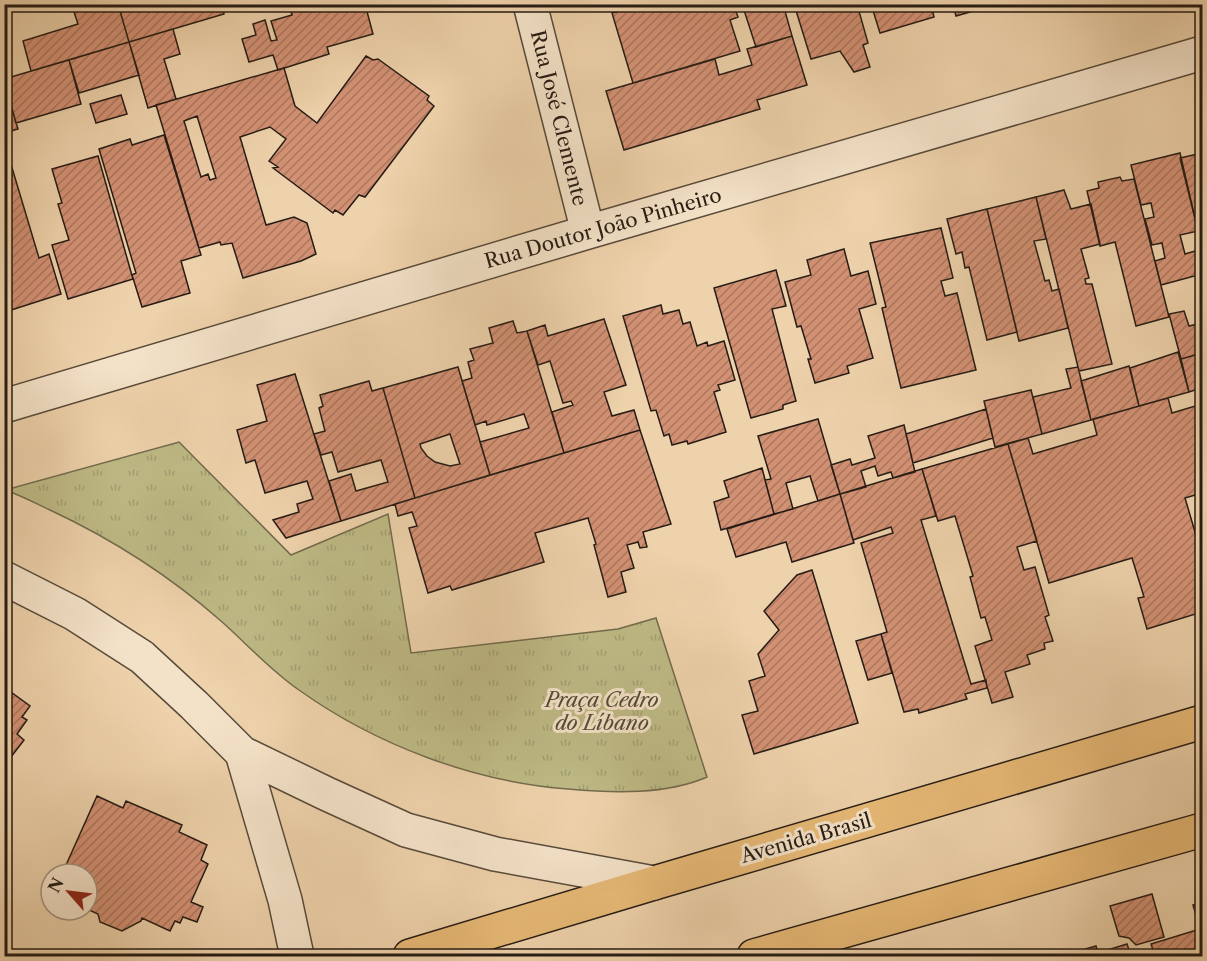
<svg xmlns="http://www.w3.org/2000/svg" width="1207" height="961" viewBox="0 0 1207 961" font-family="'Libre Caslon Text',serif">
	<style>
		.grass { fill: url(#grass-tufts); stroke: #726b4d; stroke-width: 1.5 }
		.building { fill: url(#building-hatch); stroke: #261c15; stroke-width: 1.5; fill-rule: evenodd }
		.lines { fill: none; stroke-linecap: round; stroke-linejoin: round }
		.minor-casing { stroke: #584a3a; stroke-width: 36 }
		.tertiary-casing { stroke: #584a3a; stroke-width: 36 }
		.primary-casing { stroke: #261c15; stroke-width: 36 }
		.minor { stroke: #f4e2c8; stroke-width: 33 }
		.tertiary { stroke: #f4e2c8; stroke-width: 33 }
		.primary { stroke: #e7b976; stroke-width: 33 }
		.labels { text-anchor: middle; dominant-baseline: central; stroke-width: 6; stroke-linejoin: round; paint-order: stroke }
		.street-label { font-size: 20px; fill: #261c15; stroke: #f4e2c8 }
		.park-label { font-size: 20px; font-style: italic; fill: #544b37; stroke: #f4e2c8 }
	</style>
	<defs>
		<pattern id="grass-tufts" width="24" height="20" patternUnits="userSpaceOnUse" patternTransform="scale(1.5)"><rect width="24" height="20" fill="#beba85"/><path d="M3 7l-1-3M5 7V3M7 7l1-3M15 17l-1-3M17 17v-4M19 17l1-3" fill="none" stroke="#a39f72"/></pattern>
		<pattern id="building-hatch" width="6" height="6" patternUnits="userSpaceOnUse" patternTransform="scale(1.5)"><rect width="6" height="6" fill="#d39174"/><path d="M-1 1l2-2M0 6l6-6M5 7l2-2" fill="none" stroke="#ab765e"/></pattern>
	</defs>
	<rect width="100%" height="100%" fill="#eed2ab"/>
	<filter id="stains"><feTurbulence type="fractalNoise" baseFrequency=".00333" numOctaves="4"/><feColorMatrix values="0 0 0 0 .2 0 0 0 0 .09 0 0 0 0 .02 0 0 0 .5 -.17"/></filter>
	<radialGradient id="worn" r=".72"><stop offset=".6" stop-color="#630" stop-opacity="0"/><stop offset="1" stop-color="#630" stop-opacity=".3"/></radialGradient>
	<!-- grass -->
	<path class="grass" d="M179,442L291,555L388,514L411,653L618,629L656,618L707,777C666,795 613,793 568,789C474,782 376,745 299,690C270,670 247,644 221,621C170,576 112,539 50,510C35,503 20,495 5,490Z"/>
	<!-- building -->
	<path class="building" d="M100,4H118L129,42L31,71L23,41L78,24L74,12Z
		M118,4H222L224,14L129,42Z
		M289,4H365L373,34L327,47L329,54L278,70L273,55L249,62L242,39L256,35L253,24L265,20L271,41L277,40L271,21L292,15Z
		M614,4H640L616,12Z
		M640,4H670L671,10L688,4H783L792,36L756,47L743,7L735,9L738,17L730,20L740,51L633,83L612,13Z
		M794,4H857L868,43L863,45L870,67L854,72L840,51L811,59Z
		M871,4H931L934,17L880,33Z
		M953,4H982L984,8L956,16Z
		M173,29L180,54L164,59L176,99L148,108L129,42Z
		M792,36L807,85L757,100L760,109L624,150L606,91L715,59L719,75L752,65L747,49Z
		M129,42L139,75L79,93L69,60Z
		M366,56L373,60L378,59L429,96L427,100L434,106L365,197L359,195L343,215L335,210L333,213L273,168L278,167L269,161L286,139L270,127L240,137L266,225L294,217L307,223L316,254L301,261L243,278L232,243L221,245L220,242L199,248L156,105L284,68L295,106L317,123ZM197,116L216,178L210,180L208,174L201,177L184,121Z
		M69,60L81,104L16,123L4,79Z
		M4,83L18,129L4,133Z
		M121,95L127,114L96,123L90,104Z
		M164,135L201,255L181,261L190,293L142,307L132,275L136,273L99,149L130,139L132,145Z
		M1180,153L1198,231L1180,235L1185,254L1202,249V274L1161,285L1155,261L1165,258L1162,243L1152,245L1145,219L1154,217L1151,203L1141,205L1131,165Z
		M1202,153V230L1198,231L1180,158Z
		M98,156L133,279L68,299L52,245L69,240L58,204L62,203L52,169Z
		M10,161L39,258L49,254L61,294L8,311L4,301V163Z
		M1120,177L1122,181L1134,179L1169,317L1136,326L1115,242L1100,246L1087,191L1099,188L1098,182Z
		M1064,190L1071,209L1091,204L1100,244L1081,249L1089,278L1085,279L1086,284H1092L1112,364L1079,371L1036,197Z
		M1036,197L1046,239L1034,241L1045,281L1049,280L1052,291L1059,289L1068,328L1019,341L987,209Z
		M987,209L1017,332L987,340L969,267L965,268L962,252L956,254L947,219Z
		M941,228L953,278L941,281L945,296L957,293L976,370L901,388L882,308L886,307L870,243Z
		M844,249L851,276L868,271L876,304L859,309L873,358L847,366L849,373L815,383L808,359H811L801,326L797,327L785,282L811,275L807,260Z
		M776,270L786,306L772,309L796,401L783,405V409L751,418L714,288Z
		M661,305L663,314L679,310L683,324L690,322L697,346L707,342L708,346L724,341L735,380L718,385L720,390L714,392L726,432L688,444L687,441L672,445L669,434L664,436L656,410L651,411L623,316Z
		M1184,311L1189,326L1202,323V353L1181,359L1169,314Z
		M604,319L626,385L604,392L612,416L634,410L640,430L564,453L552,412L573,405L571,401L563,403L550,361L538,365L527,331L545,325L548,336Z
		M513,321L517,333L527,331L564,453L490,475L480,442L529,428L524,414L487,425L486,421L475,425L462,381L472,378L468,362L474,360L470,349L493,343L489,328Z
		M1178,352L1189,392L1139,406L1130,368Z
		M1202,353V394L1201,388L1189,392L1181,359Z
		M1129,366L1139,406L1091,420L1081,381Z
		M458,367L490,475L415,498L383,388ZM450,434L460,464L450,466L435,462L427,456L421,448L420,444Z
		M1078,367L1091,420L1042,434L1033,397L1071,388L1066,369Z
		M295,374L341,521L286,538L273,520L299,512L297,504L313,499L307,481L265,493L255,460L246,463L237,430L267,421L257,385Z
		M369,381L372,391L383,388L415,498L341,521L329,481L351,474L356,491L388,482L381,460L338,472L332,452L321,455L314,434L325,431L319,408L323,406L320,395Z
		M1031,390L1042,434L995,447L984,401Z
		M1168,398L1172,413L1202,404V493L1185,498L1198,542L1202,541V612L1147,629L1138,598L1144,597L1132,558L1049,583L1008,444L1028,438L1033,454L1097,435L1093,419Z
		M986,409L993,438L913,463L906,434Z
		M818,419L840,494L818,501L810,476L786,483L793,509L774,514L765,480L771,479L758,436Z
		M904,425L915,472L893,478L891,472L878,476L875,466L861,471L866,487L840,494L831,465L850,459L852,465L875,458L868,436Z
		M640,430L671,524L643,532L647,547L640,548L638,542L627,545L634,568L621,572L626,592L608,597L594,545L596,544L588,518L535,533L544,562L452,590L450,586L428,593L409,528L417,526L412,512L398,516L395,504Z
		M1008,444L1037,541L1017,547L1024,570L1035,567L1049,615L1045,617L1053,641L1044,643L1045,649L1027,655L1030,664L1005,672L1013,697L992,703L975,646L992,640L985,617L981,618L970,577L973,576L955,516L938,521L922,469Z
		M762,468L774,514L721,530L714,502L729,497L724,481Z
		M922,469L936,516L921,520L971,684L986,680L987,688L965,694L967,699L919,713L918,709L904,712L881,634L887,632L861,543L893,533L891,527L853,540L840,494Z
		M840,494L854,543L792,562L786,542L736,557L727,529Z
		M812,570L858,723L754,754L742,715L758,711L749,681L765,676L758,654L779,630L764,611L797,575Z
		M881,634L892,673L868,680L856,641Z
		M4,687L30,706L22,717L27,720L17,734L24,740L4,766Z
		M97,796L123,808L126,801L182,825L179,832L207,845L201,860L208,864L191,902L203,907L197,922L183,917L180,923L175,921L170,931L142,918L141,921L122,931L100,922L98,914L87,909V874H62Z
		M1152,894L1164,937L1136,945L1129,938L1119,936L1110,906Z
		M1202,902V956H1155L1151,944L1200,929L1193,905Z
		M1127,944L1131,956H1061L1096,946L1098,953Z"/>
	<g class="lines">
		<defs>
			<path id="minor" d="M530,4L588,232
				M4,406L588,232L1202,53"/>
			<path id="tertiary" d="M4,578L75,614L142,657L194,705L242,753L327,794L406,830L495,854L654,883
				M242,753L285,900L297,956"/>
			<path id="primary" d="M410,956L654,883L1202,722
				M754,956L1202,830"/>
		</defs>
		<!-- minor casing -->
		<use href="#minor" class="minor-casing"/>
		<!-- tertiary casing -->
		<use href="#tertiary" class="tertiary-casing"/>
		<!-- primary casing -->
		<use href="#primary" class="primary-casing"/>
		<!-- minor -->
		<use href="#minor" class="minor"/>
		<!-- tertiary -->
		<use href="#tertiary" class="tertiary"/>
		<!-- primary -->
		<use href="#primary" class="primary"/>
	</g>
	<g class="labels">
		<!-- street labels -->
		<g class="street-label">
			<text transform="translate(559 118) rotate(76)">Rua José Clemente</text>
			<text transform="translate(603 228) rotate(-16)">Rua Doutor João Pinheiro</text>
			<text transform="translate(806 838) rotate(-16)">Avenida Brasil</text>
		</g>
		<!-- park labels -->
		<g class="park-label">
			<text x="602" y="700">Praça Cedro<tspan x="602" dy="23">do Líbano</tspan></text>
		</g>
	</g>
	<!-- margin -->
	<rect width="1207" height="961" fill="none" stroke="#eed2ab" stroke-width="24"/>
	<rect x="6" y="6" width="1195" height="949" fill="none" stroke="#261c15" stroke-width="3"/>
	<rect x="12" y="12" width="1183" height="937" fill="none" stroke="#261c15" stroke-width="1.5"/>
	<!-- north arrow -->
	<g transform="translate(69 892) rotate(298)"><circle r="28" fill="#f4e2c8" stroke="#a29380" stroke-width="1.5"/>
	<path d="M0-4.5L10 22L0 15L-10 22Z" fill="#8f2418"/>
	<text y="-9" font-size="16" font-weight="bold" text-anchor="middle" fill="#261c15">N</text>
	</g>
	<rect width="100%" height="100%" filter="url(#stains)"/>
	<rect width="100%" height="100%" fill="url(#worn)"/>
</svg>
